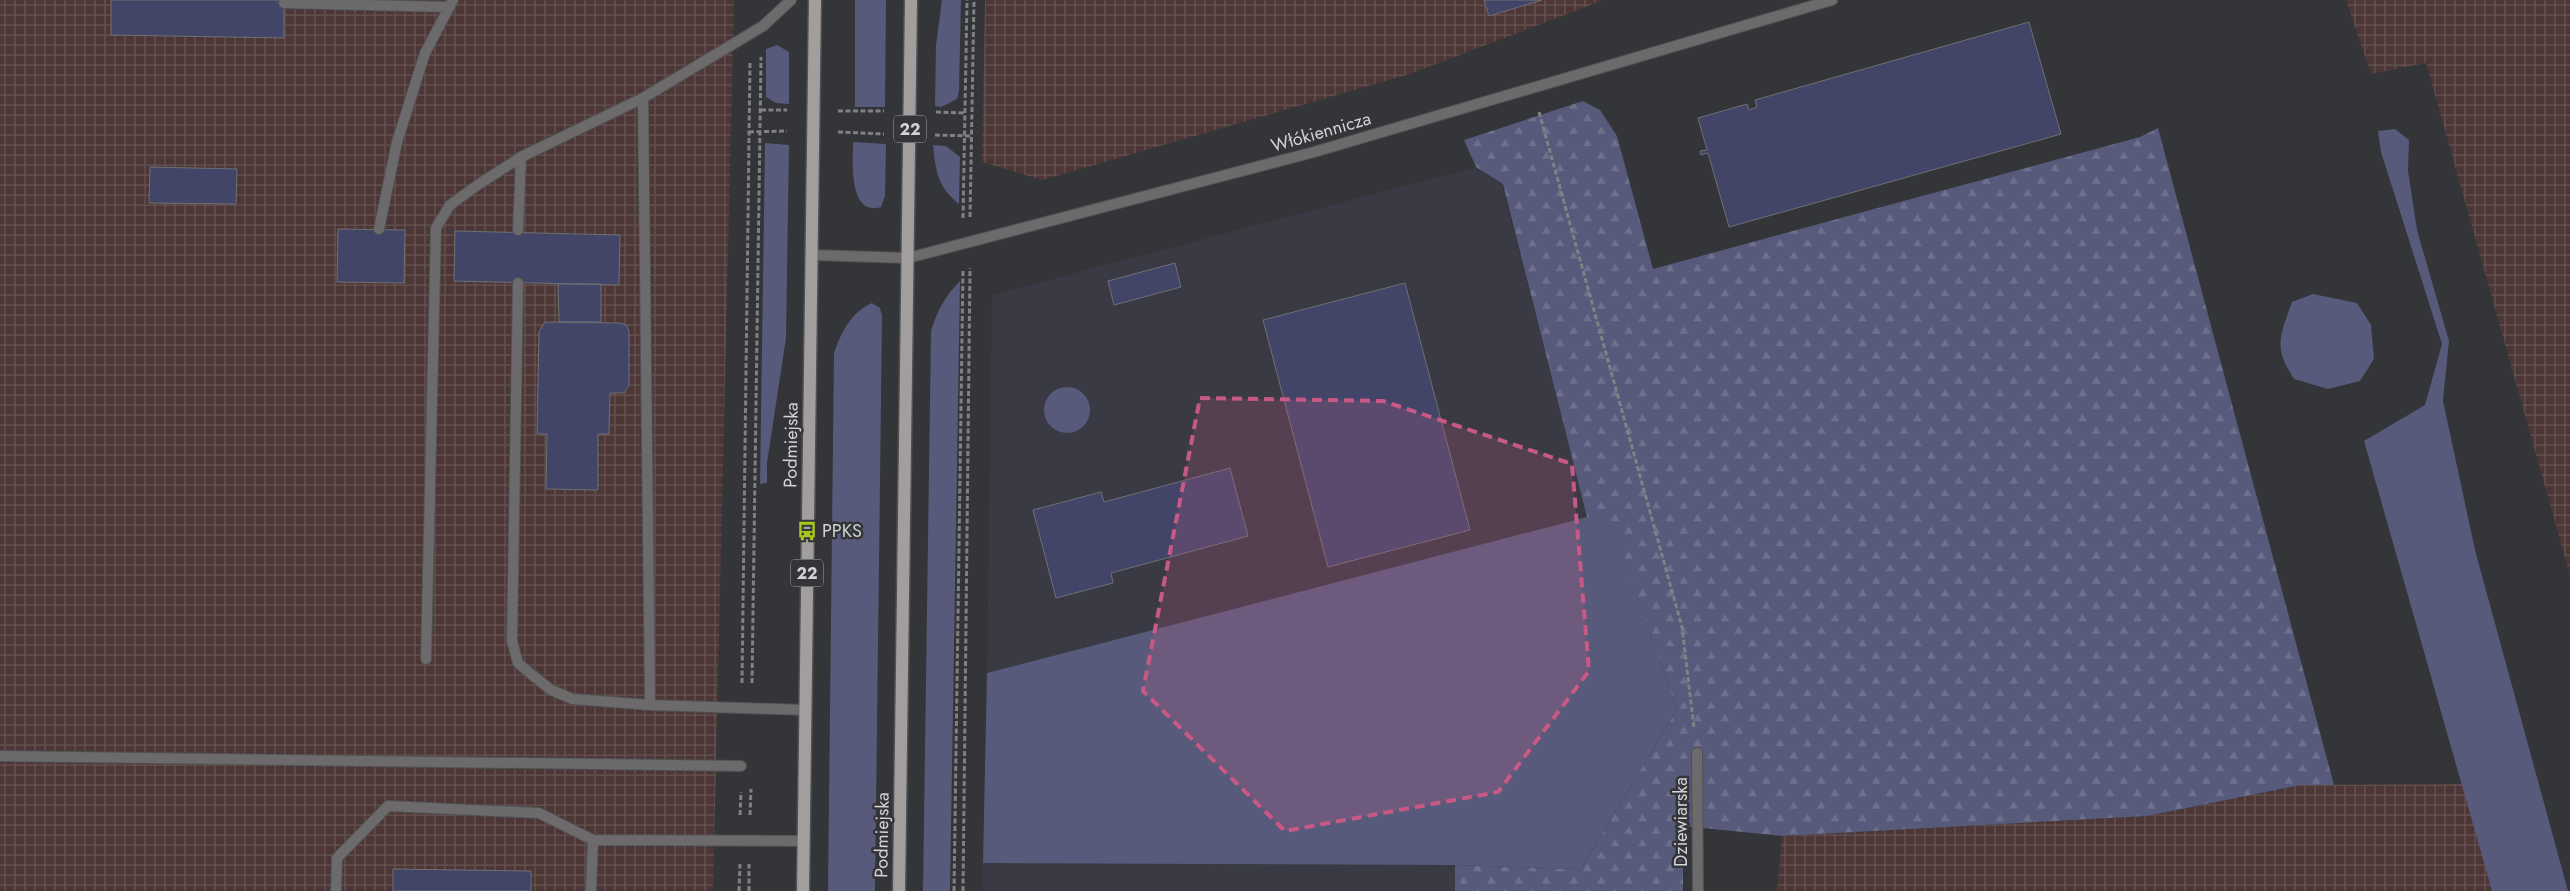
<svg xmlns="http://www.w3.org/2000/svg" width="2570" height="891" viewBox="0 0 2570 891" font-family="Jost,sans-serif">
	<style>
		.built { fill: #393a44 }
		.industrial { fill: url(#industrial-grid) }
		.green { fill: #575a7a }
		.forest { fill: url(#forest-firs) }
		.building { fill: #424568; stroke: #6f7074 }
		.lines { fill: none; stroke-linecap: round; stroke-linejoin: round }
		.lane-casing { stroke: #505154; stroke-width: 12 }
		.street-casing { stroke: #505154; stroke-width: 12 }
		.primary-casing { stroke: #505154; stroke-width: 15 }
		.path { stroke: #808184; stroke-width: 3; stroke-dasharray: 5 2.5; stroke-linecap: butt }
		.lane { stroke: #6c6a6a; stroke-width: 10 }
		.street { stroke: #6c6a6a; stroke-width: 10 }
		.primary { stroke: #a29e9d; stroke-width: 12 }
		.marked { fill: #c85986; fill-opacity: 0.2; stroke: #c85986; stroke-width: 4; stroke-dasharray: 10 6; stroke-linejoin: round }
		.labels { text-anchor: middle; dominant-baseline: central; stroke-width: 5; stroke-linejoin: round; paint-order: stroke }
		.shield { fill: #343538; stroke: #a3a4a6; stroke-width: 1 }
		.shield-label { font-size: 16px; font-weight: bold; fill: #d2d3d5 }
		.street-label { font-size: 18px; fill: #d2d3d5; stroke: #343538 }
		.poi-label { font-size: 18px; fill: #d2d3d5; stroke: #343538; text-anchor: start }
	</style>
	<defs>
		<pattern id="industrial-grid" width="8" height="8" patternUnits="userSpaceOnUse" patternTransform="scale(1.25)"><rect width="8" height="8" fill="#4c3736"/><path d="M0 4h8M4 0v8" fill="none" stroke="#655352"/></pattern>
		<pattern id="forest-firs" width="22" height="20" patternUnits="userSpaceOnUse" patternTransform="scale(1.25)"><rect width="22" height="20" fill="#575a7a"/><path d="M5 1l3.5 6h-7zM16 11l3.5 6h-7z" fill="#6e718c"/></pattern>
	</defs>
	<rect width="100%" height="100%" fill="#343538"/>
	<!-- built -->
	<path class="built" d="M1476,167L1502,184L1587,517L987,673L992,295Z
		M983,863L1455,865V891H983Z"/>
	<!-- industrial -->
	<path class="industrial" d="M0,0H734L713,891H0Z
		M985,0H1604L1410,74L1042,180L982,162Z
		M2346,0H2570V575L2426,63L2371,74Z
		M2462,784L2492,891H1777L1782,836L2147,816L2301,785Z"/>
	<!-- green -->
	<path class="green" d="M855,0H886L885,107H855Z
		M942,0H961L959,91L957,99L941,107L935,106L936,45Z
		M777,45L789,52V104L776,103L766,97V49Z
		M2395,129L2409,140L2408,171L2417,230L2449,341L2443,401L2475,550L2568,891H2492L2364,441L2425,405L2442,344L2381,152L2378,131Z
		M853,142L886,144L885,196L881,207C848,217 853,160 853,142Z
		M765,143L789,145L786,338L767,463V483L760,484Z
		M933,145L946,146L960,157L959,204C937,186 936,172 933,145Z
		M960,281L950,891H923L931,331C937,311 945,296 960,281Z
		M2313,294L2357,303L2371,325L2374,359L2360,381L2328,389L2294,379C2273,347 2280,336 2292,302Z
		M872,303L880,308L882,316L875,891H828L834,353C841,333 851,312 872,303Z
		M1044 410a23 23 0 1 1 46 0a23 23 0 1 1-46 0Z
		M1587,517L1610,520L1677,709L1581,869L1455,865L983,863L987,673Z"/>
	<!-- forest -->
	<path class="forest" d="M1583,101L1600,110L1617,136L1653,269L2140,137L2158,128L2334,785H2301L2147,816L1782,836L1683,826V891H1455V865L1581,869L1677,709L1610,521L1587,517L1503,184L1476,167L1464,140Z"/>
	<!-- building -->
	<path class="building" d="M111,0H284V38L111,35Z
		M1484,0H1542L1489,16Z
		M2029,22L2061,134L1729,227L1708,153L1701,155L1700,151L1707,150L1698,118L1747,104L1749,110L1757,107L1755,100Z
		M150,167L237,169L236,204L149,203Z
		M338,229L405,230L404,283L337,282Z
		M455,231L620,235L619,285L454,281Z
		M1175,263L1181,287L1114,305L1108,281Z
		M1405,283L1470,530L1328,567L1263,320Z
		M558,284H601V322H559Z
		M548,322L620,323L626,325L629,331V385L624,393H610L609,434H598V490L546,489L547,434H537L539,332L544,323Z
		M1230,468L1248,536L1111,573L1113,583L1056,598L1033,510L1101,492L1104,502Z
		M393,869L531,871V891H393Z"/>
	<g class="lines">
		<defs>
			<path id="lane" d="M284,3L449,7
				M643,98L650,705
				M379,229L397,142L425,53L453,0
				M518,230L521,157
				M518,283L512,641L518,663L531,674L551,690L573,699L650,705L805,710
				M426,659L436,228L450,205L479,184L521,157L643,98L763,26L791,0
				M0,756L741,766
				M336,891L337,858L388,806L539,813L593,840L803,841
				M591,891L593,840"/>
			<path id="street" d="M812,255L908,258L1314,152L1832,0
				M1697,753L1698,891"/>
			<path id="primary" d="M803,891L815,0
				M899,891L911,0"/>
		</defs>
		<!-- lane casing -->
		<use href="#lane" class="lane-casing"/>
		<!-- street casing -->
		<use href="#street" class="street-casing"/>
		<!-- primary casing -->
		<use href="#primary" class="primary-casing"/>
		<!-- path -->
		<path class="path" d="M761,110H787
			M838,111H884
			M936,112L965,113
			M1539,112L1682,627L1694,728
			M749,132L787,131
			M838,132L884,134
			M935,135L972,136
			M970,217L974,0
			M963,218L967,0
			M742,683L750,62
			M752,683L761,57
			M740,815L741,792
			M750,815L751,789
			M739,891L740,864
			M749,891V864
			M954,891L963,269
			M963,891L970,268"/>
		<!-- lane -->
		<use href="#lane" class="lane"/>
		<!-- street -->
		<use href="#street" class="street"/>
		<!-- primary -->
		<use href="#primary" class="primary"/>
	</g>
	<!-- marked area -->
	<path class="marked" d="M1200,398L1383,401L1572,464L1589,671L1498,792L1285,831L1143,691Z"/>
	<!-- icons -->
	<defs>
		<symbol id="bus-bare" viewBox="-9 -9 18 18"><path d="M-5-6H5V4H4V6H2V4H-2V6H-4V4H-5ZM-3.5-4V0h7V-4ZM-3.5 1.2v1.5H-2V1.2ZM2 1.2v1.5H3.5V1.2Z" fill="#a8c71d" stroke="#343538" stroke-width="2.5" paint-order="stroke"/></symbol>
	</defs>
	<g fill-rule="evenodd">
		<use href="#bus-bare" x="793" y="517" width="28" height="28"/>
	</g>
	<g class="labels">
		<!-- shield labels -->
		<g class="shield">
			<rect x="894" y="115.5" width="32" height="27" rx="4"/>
			<rect x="791" y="559.5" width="32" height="27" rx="4"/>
		</g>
		<g class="shield-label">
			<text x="910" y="129">22</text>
			<text x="807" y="573">22</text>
		</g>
		<!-- street labels -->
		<g class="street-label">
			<text transform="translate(1321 132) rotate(-16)">Włókiennicza</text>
			<text transform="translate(791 445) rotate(-89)">Podmiejska</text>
			<text transform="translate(1681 822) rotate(-90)">Dziewiarska</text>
			<text transform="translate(882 835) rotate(-89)">Podmiejska</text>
		</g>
		<!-- poi labels -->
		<g class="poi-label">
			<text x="822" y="531">PPKS</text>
		</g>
	</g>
</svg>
